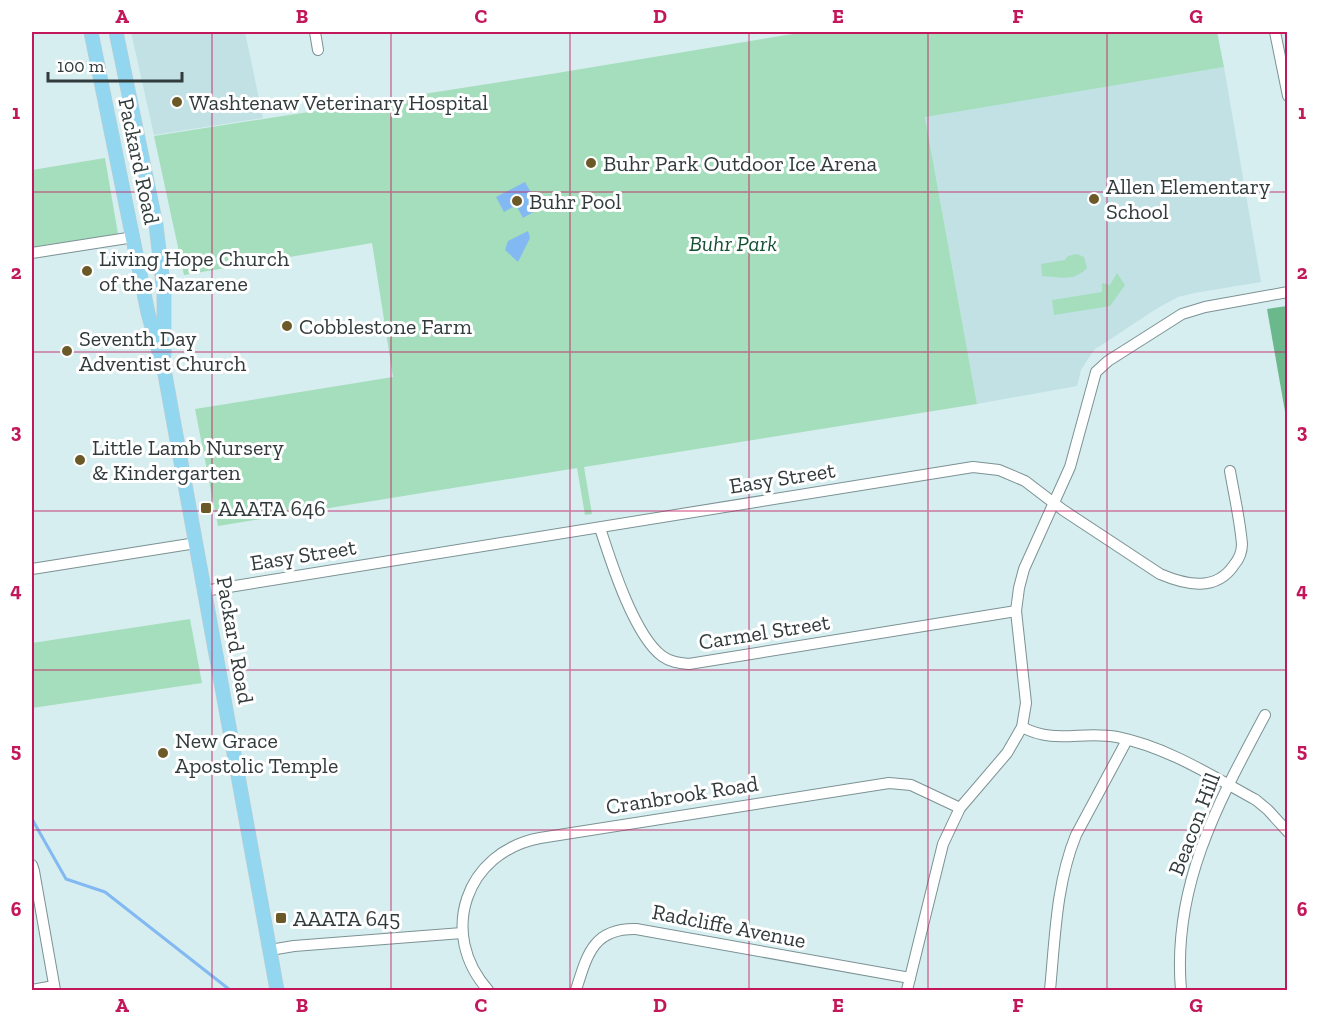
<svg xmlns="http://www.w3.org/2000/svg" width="1319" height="1022" viewBox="0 0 1319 1022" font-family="'Zilla Slab',serif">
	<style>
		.built { fill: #c1e1e4 }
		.green { fill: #a5debc }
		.forest { fill: #6cb88d }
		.water { fill: #83b9f2 }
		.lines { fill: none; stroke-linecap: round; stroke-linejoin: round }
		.stream { stroke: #83b9f2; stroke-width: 3 }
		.minor-casing { stroke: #7c9294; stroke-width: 12 }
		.major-casing { stroke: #cacccc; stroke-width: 15 }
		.minor { stroke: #fff; stroke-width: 10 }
		.major { stroke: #92d6f0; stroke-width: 14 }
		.grid { fill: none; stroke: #c2185b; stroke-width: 1.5; stroke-opacity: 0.55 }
		.poi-dot { fill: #6c5928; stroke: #fff; stroke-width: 2 }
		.labels { text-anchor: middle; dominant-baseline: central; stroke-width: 6; stroke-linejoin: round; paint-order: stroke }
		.poi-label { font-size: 22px; fill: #323b3c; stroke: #fff; text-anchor: start }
		.street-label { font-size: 22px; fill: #323b3c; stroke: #fff }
		.park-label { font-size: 22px; font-style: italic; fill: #155033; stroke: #fff }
		.neatline { fill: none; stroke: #c2185b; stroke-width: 2 }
		.grid-label { font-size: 20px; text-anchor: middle; font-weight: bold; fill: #c2185b }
	</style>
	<rect width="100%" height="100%" fill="#d6eef0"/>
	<!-- built -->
	<g class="built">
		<path d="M131 32H245L263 118 154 135Z"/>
		<path d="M1224 67 1261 282 1194 293 1178 297 1156 309 1094 350 1081 370 1077 386 977 404 925 116Z"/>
	</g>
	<!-- green -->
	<g class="green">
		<path d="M805 32H1217L1224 67 925 117 977 404 584 467 592 514 585 515 577 468 218 526 195 409 393 377 372 243 184 275 154 136 551 74Z"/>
		<path d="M105 158 118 234 32 247V170Z"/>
		<path d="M1077 254 1084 257 1087 268C1073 282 1061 277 1042 276L1041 264 1065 260 1068 256Z"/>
		<path d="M1117 273 1125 285 1110 306 1054 315 1052 300 1102 292V283L1110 285Z"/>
		<path d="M190 619 202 683 32 708V643Z"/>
	</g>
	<!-- forest -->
	<path class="forest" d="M1287 306H1288L1287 423 1267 309Z"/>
	<!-- water -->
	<g class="water">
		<path d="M525 182 540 208 523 218 516 205 504 212 496 197Z"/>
		<path d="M528 231 530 238 518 262 505 250 508 241Z"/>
	</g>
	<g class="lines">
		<!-- stream -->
		<path class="stream" d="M32 819 66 879 105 892 230 990"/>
		<!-- minor casing -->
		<g class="minor-casing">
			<g id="minor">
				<path d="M315 32 318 50"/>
				<path d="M1275 32 1288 96"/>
				<path d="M32 253 134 237"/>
				<path d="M600 528C611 562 634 635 662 656 670 662 679 663 689 664L1016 611"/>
				<path d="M32 569 196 543"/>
				<path d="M204 591 973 467 999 470 1025 481 1063 510 1160 574C1186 585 1216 592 1234 565 1239 559 1242 552 1242 544 1240 520 1234 494 1230 471"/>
				<path d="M1022 727C1056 745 1082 730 1117 737 1167 747 1212 776 1256 800L1268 810 1288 832"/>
				<path d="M32 865 34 871 55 990"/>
				<path d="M270 950 294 946 462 933"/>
				<path d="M32 990 54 986"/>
				<path d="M488 990C438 934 465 852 540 838L889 783 911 785 960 808"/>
				<path d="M576 990C587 955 593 928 636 929L910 978"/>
				<path d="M907 990 943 844 960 808 1007 753 1022 727 1026 703 1016 611 1019 588 1024 569 1070 467 1096 372 1108 361 1182 314 1205 307 1288 292"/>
				<path d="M1050 990C1055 939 1056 884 1076 835L1127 740"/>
				<path d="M1181 990C1172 886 1218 803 1265 715"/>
			</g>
		</g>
		<!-- major casing -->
		<g class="major-casing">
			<g id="major">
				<path d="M91 32 148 313 164 369 277 990"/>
				<path d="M116 32 156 225 164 292V355"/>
			</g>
		</g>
		<!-- minor -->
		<use href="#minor" class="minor"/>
		<!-- major -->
		<use href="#major" class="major"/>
	</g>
	<!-- grid -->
	<path class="grid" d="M212 32V990M391 32V990M570 32V990M749 32V990M928 32V990M1107 32V990M32 192H1288M32 352H1288M32 511H1288M32 670H1288M32 830H1288"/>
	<!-- markers -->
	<g class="poi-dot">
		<circle cx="177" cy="102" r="6"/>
		<circle cx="591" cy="163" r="6"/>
		<circle cx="1094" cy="199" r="6"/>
		<circle cx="517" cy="201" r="6"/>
		<circle cx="87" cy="271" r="6"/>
		<circle cx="287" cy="326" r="6"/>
		<circle cx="67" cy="351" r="6"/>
		<circle cx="80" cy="460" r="6"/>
		<rect x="200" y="502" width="12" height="12" rx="3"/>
		<circle cx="163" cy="753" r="6"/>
		<rect x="275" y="912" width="12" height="12" rx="3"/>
	</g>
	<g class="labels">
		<!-- poi labels -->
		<g class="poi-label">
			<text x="189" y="102">Washtenaw Veterinary Hospital</text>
			<text x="603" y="163">Buhr Park Outdoor Ice Arena</text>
			<text x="1106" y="186">Allen Elementary<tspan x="1106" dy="25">School</tspan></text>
			<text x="529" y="201">Buhr Pool</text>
			<text x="99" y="258">Living Hope Church<tspan x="99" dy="25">of the Nazarene</tspan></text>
			<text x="299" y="326">Cobblestone Farm</text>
			<text x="79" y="338">Seventh Day<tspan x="79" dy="25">Adventist Church</tspan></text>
			<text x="92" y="447">Little Lamb Nursery<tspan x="92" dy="25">&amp; Kindergarten</tspan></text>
			<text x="218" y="508">AAATA 646</text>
			<text x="175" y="740">New Grace<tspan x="175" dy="25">Apostolic Temple</tspan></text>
			<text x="293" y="918">AAATA 645</text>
		</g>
		<!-- street labels -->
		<g class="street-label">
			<text transform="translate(139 161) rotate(78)">Packard Road</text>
			<text transform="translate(782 478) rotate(-9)">Easy Street</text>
			<text transform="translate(303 555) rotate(-9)">Easy Street</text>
			<text transform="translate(764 632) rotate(-9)">Carmel Street</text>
			<text transform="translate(235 640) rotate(80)">Packard Road</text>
			<text transform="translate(682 795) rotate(-9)">Cranbrook Road</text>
			<text transform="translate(1194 824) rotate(-69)">Beacon Hill</text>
			<text transform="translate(729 926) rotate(11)">Radcliffe Avenue</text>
		</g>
		<!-- park labels -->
		<g class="park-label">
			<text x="733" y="243">Buhr Park</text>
		</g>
	</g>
	<!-- border -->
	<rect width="1319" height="1022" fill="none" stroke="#ffffff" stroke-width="66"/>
	<!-- scale -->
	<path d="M48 72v9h134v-9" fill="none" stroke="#323b3c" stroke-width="3"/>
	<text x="57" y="72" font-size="18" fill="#323b3c" stroke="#ffffff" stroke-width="4.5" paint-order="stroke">100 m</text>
	<rect x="33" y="33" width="1253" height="956" class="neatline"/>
	<g class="grid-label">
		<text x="122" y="23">A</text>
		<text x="302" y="23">B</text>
		<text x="481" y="23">C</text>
		<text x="660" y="23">D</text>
		<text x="838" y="23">E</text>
		<text x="1018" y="23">F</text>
		<text x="1196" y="23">G</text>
		<text x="16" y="119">1</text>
		<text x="1302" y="119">1</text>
		<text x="16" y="279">2</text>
		<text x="1302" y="279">2</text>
		<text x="16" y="438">3</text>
		<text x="1302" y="438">3</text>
		<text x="16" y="597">4</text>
		<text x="1302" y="597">4</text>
		<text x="16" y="757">5</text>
		<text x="1302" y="757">5</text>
		<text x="16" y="916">6</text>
		<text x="1302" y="916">6</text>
		<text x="122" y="1012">A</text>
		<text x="302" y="1012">B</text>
		<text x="481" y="1012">C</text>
		<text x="660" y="1012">D</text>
		<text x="838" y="1012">E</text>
		<text x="1018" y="1012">F</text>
		<text x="1196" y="1012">G</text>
	</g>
</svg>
